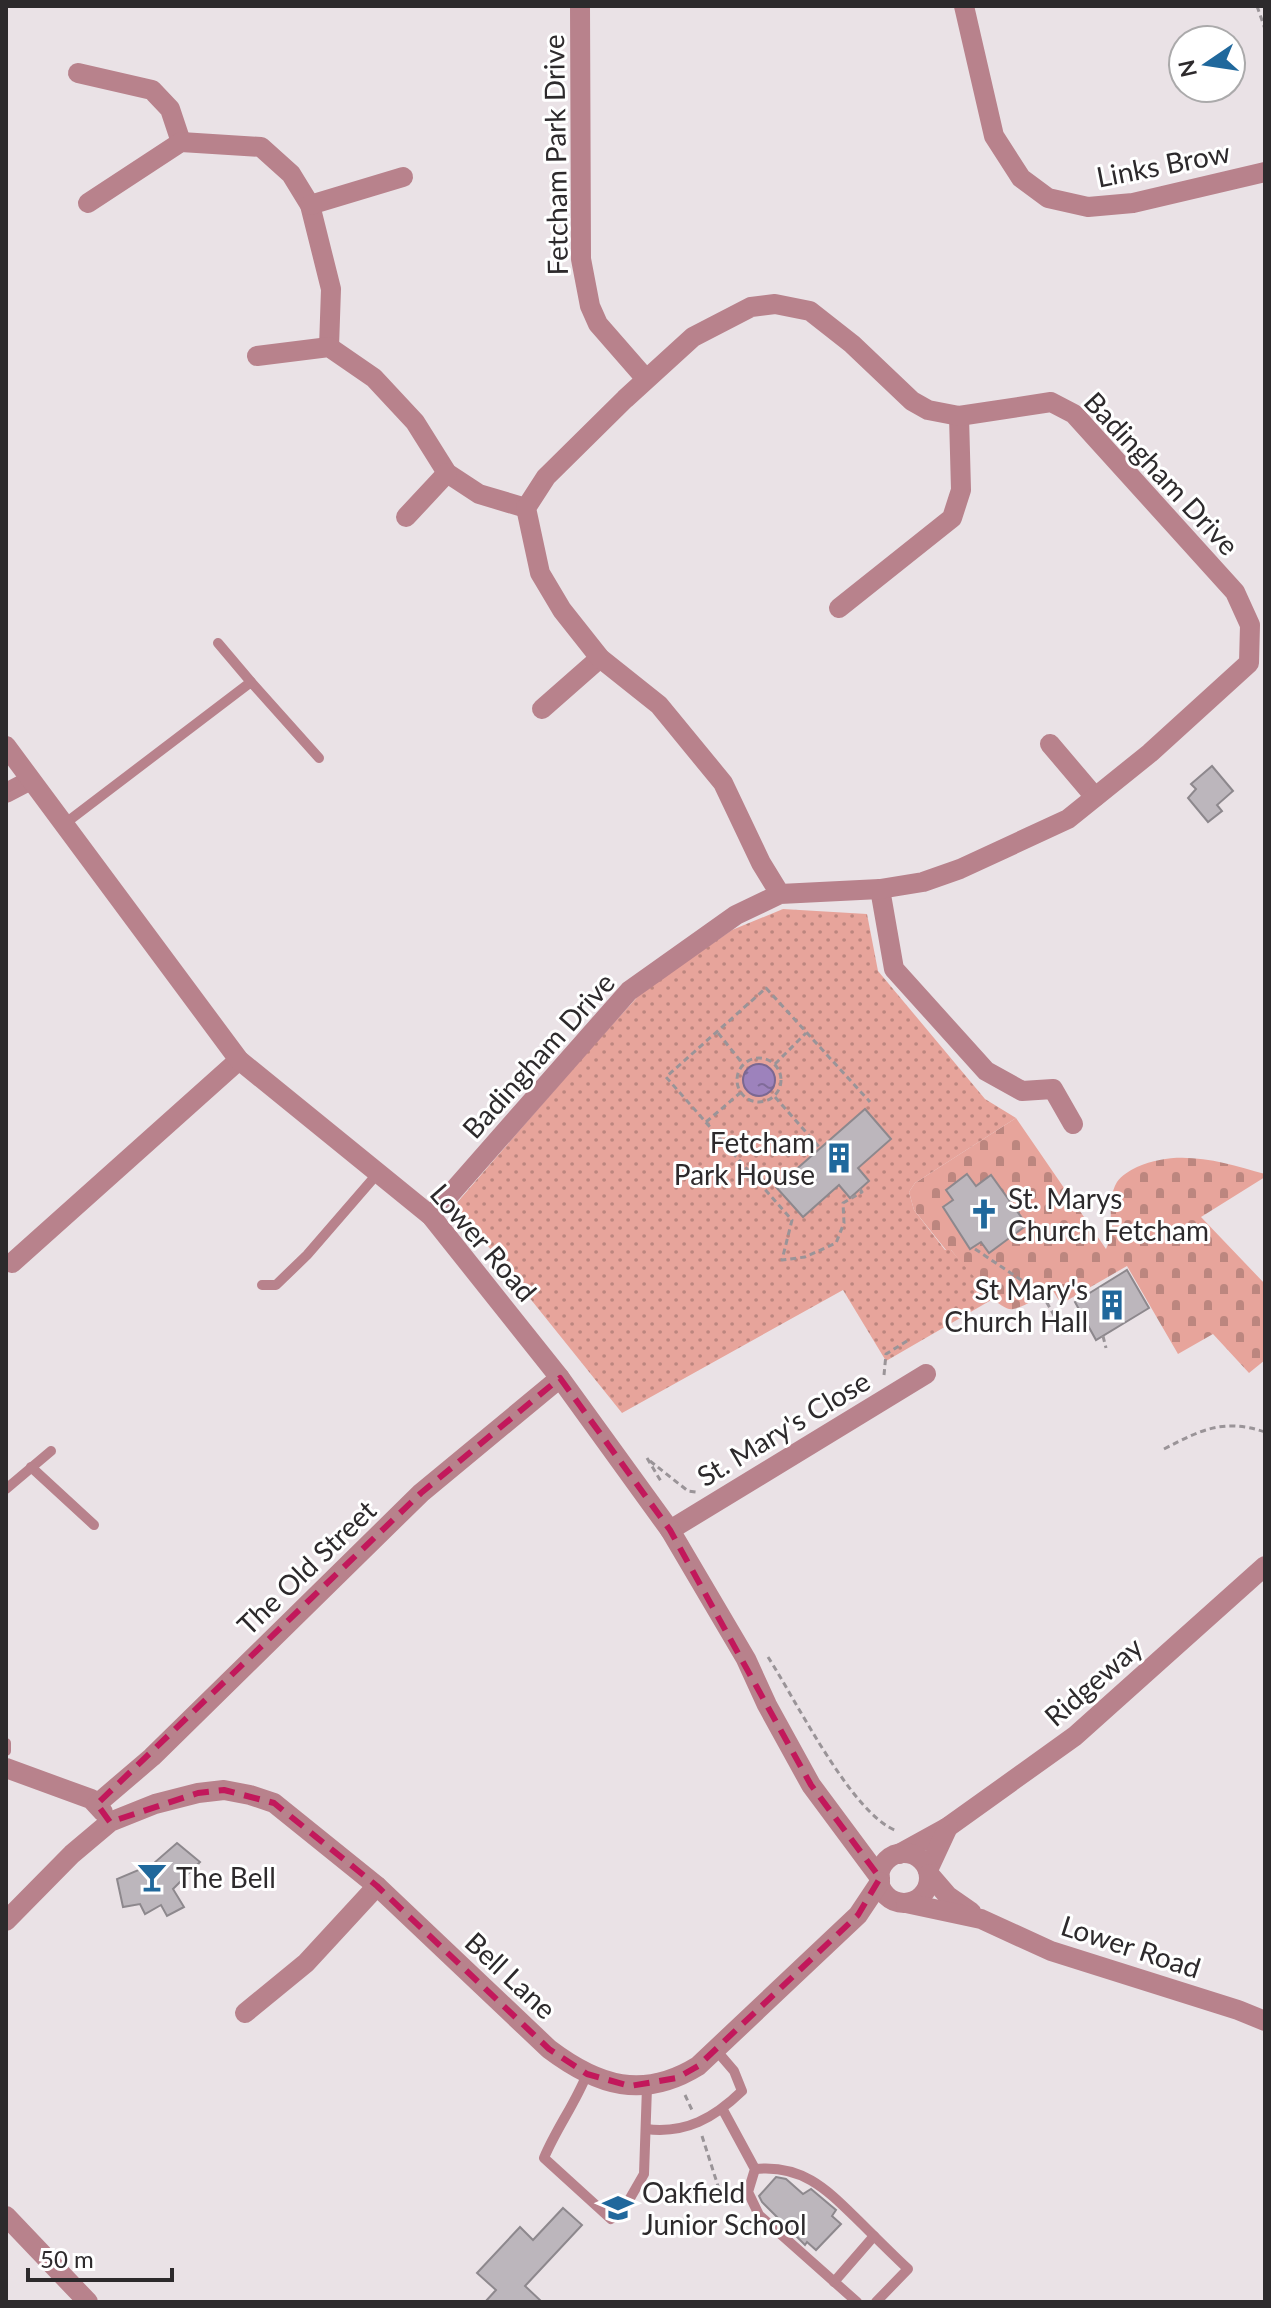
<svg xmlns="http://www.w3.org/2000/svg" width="1271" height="2308" viewBox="0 0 1271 2308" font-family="Lato,sans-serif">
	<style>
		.cemetery { fill: url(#cemetery-stones) }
		.garden { fill: url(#garden-dots) }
		.water { fill: url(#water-ripples); stroke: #7b6891; stroke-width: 2 }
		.building { fill: #bcb6bc; stroke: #8d888d; stroke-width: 2 }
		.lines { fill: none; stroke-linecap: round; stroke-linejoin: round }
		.path { stroke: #9a9498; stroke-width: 3; stroke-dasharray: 6 4; stroke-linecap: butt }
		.service { stroke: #b8828c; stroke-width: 10 }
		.minor { stroke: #b8828c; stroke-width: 20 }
		.tertiary { stroke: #b8828c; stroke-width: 20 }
		.marked { fill: none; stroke: #c2185b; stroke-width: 6; stroke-dasharray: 16 10; stroke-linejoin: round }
		.labels { text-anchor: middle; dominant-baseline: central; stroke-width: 6; stroke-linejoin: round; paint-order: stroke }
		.street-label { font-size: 28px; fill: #2d2a2c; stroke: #fff }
		.poi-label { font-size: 28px; fill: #2d2a2c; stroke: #fff; text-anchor: start }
	</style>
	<defs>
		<pattern id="cemetery-stones" width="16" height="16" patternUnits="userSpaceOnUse" patternTransform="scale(2)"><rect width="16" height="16" fill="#e7a49b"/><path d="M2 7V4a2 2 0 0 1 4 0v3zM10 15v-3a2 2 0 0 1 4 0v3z" fill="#bc867f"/></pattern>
		<pattern id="garden-dots" width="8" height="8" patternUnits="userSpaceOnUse" patternTransform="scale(2)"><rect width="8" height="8" fill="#e7a49b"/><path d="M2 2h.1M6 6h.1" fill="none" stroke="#bc867f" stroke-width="1.8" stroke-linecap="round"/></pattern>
		<pattern id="water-ripples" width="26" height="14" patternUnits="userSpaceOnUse" patternTransform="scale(2)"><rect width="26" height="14" fill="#9d82bc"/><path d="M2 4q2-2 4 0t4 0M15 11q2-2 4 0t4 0" fill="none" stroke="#806b99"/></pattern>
	</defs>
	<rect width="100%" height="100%" fill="#eae2e6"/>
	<!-- cemetery -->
	<path class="cemetery" d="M1016 1118 1106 1249C1116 1228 1105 1202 1117 1182 1122 1175 1129 1171 1137 1167 1179 1148 1223 1162 1265 1174V1177L1201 1217 1265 1284V1360L1249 1373 1213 1334 1178 1354 1127 1266 1061 1304 1052 1289C1040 1295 1026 1307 1013 1309 998 1313 961 1262 951 1250H946L914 1210 909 1192 915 1183Z"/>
	<!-- garden -->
	<path class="garden" d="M783 909 867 914 878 971 985 1099 1016 1118 915 1183 909 1192 914 1210 945 1250H951L993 1299 886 1361 843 1290 622 1413 455 1205 584 1056 641 993 732 930Z"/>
	<!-- water -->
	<circle class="water" cx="759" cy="1080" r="16"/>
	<!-- building -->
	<g class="building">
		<path d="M1212 766 1233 791 1217 805 1222 811 1208 822 1188 798 1196 789 1191 784Z"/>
		<path d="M865 1109 891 1139 858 1168 869 1181 850 1198 839 1185 803 1217 776 1187Z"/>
		<path d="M967 1174 976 1186 991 1175 1027 1225 989 1253 981 1242 970 1249 943 1207 953 1200 946 1190Z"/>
		<path d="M1127 1270 1149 1308 1096 1340 1075 1302Z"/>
		<path d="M177 1843 200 1862 173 1889 184 1907 167 1916 161 1905 145 1914 140 1904 123 1907 117 1879 153 1864Z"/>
		<path d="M776 2177 786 2179 803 2194 811 2189 836 2210 832 2216 841 2224 816 2250 807 2242 805 2245 762 2202 759 2196Z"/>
		<path d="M563 2208 582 2225 525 2286 542 2302H485L496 2290 477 2273 520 2227 533 2240Z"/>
	</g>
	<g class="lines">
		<!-- path -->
		<g class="path">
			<path d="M1257 6 1265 29"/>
			<path d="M718 1033 743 1064"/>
			<circle cx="759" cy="1080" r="22"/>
			<path d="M775 1064 806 1033"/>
			<path d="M775 1097 820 1148"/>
			<path d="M706 1122 740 1093"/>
			<path d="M860 1189 862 1192 843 1203 844 1223 836 1243 805 1257 782 1260 792 1220 666 1077 766 988 870 1102"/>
			<path d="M975 1249 1042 1294 1064 1333"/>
			<path d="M1103 1336 1106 1348"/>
			<path d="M884 1375 886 1354 907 1341"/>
			<path d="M1164 1449C1201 1430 1223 1418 1265 1432"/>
			<path d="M647 1458 662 1483"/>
			<path d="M650 1461 688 1491 696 1492"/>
			<path d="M768 1657C796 1700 852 1815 897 1831"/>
			<path d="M685 2095 692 2110"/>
			<path d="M702 2136 718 2186 735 2202"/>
		</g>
		<!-- service -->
		<g class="service">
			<path d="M218 643 251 682"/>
			<path d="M63 825 251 682 319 758"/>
			<path d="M262 1285H276L307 1255 378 1173"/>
			<path d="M31 1467 94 1525"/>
			<path d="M6 1489 51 1451"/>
			<path d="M6 1743V1751"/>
			<path d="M587 2074C575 2104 556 2129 544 2158L611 2219 625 2207 644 2174 647 2087"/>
			<path d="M723 2110 755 2169 748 2192 759 2215 857 2302"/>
			<path d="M646 2129C686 2134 714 2118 742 2091L734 2071 716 2050"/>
			<path d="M755 2169C805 2164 829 2192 862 2224 877 2239 892 2254 908 2269L876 2302"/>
			<path d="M834 2282 874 2236"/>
		</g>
		<!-- minor -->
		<g class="minor">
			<path d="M580 6 581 259 590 306 598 324 646 379"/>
			<path d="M964 6 994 136 1021 178 1048 198 1088 207 1133 203 1265 172"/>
			<path d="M78 73 152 90 170 109 181 142"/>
			<path d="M88 203 181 142 261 147 291 174 310 205 331 289 329 347"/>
			<path d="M310 205 403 177"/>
			<path d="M257 356 329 347 374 378 415 422 447 473 479 494 526 508"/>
			<path d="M406 517 447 473"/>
			<path d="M839 608 952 518 961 490 959 416"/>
			<path d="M542 709 600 658"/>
			<path d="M1050 744 1095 797"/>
			<path d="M6 793 29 781"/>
			<path d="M880 889 894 969 986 1071 1022 1091 1053 1089 1073 1124"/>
			<path d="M431 1216 629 991 736 915 780 894 880 889 923 882 960 869 1068 819 1150 753 1249 663 1250 625 1235 592 1074 414 1051 402 959 416 928 410 912 401 852 344 810 311 775 304 751 307 693 337 625 399 546 477 526 508 540 573 562 610 600 658 659 705 723 783 761 863 780 894"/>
			<path d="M12 1263 239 1060"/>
			<path d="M670 1530 926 1374"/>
			<path d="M6 1768 91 1799 103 1812"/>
			<path d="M97 1804 152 1757 421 1493 560 1378"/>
			<path d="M899 1854 948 1827 1075 1736 1265 1566"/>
			<path d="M928 1870 948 1827"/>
			<path d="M245 2013 306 1963 377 1886"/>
			<path d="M6 2216 88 2302"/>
		</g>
		<!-- tertiary -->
		<g class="tertiary">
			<path d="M6 746 239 1060 431 1216 560 1378 670 1530 746 1659 767 1705 811 1785 880 1878"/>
			<circle cx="904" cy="1878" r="25"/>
			<path d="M929 1874 948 1896 971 1912"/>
			<path d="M906 1903 981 1919 1051 1951 1238 2010 1265 2021"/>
			<path d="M6 1921 72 1854 110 1822 155 1804 198 1793 224 1790 250 1795 274 1803 377 1886 549 2049C598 2086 643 2100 698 2066L858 1915 880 1882"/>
		</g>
	</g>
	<!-- marked area -->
	<path class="marked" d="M560 1378 670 1530 811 1785 880 1878 858 1915 698 2066 677 2078 630 2086 587 2074 549 2049 377 1886 274 1803 224 1790 198 1793 110 1822 97 1804 421 1493Z"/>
	<!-- icons -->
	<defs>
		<g id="building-bare" transform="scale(2.4)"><path d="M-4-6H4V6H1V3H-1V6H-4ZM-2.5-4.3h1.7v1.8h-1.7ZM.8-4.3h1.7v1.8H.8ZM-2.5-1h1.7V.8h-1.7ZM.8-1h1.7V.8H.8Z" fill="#20689c" stroke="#fff" stroke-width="2.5" paint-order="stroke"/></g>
		<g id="church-bare" transform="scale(2.4)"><path d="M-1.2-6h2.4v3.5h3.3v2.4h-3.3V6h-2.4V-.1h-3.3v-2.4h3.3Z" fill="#20689c" stroke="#fff" stroke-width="2.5" paint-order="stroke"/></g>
		<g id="bar-bare" transform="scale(2.4)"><path d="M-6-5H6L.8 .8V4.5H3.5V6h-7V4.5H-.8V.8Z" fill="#20689c" stroke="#fff" stroke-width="2.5" paint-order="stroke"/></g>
		<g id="school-bare" transform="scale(2.4)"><path d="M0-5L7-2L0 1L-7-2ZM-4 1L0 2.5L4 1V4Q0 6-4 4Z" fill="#20689c" stroke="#fff" stroke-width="2.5" paint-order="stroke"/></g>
	</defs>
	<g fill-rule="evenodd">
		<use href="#building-bare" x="839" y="1158"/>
		<use href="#church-bare" x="984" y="1214"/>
		<use href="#building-bare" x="1112" y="1305"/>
		<use href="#bar-bare" x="152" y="1877"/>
		<use href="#school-bare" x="618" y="2208"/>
	</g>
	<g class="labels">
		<!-- street labels -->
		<g class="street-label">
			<text transform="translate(555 155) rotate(-91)">Fetcham Park Drive</text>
			<text transform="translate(1163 164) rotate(-11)">Links Brow</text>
			<text transform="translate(1162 473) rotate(47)">Badingham Drive</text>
			<text transform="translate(538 1055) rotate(-48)">Badingham Drive</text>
			<text transform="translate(484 1242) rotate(49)">Lower Road</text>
			<text transform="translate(783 1428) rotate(-31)">St. Mary's Close</text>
			<text transform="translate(306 1567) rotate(-44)">The Old Street</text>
			<text transform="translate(1093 1681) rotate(-41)">Ridgeway</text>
			<text transform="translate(1131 1946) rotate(18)">Lower Road</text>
			<text transform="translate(511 1975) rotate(43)">Bell Lane</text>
		</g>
		<!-- poi labels -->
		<g class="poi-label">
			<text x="815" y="1142" text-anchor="end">Fetcham<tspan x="815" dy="32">Park House</tspan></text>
			<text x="1008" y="1198">St. Marys<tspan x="1008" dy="32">Church Fetcham</tspan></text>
			<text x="1088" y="1289" text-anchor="end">St Mary's<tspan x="1088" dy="32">Church Hall</tspan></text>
			<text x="176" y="1877">The Bell</text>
			<text x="642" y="2192">Oakfield<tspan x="642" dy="32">Junior School</tspan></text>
		</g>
	</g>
	<!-- border -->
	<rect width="1271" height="2308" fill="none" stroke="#2d2a2c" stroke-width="16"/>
	<!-- north arrow -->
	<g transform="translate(1207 64) rotate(257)"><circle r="38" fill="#ffffff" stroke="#abaaab" stroke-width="2"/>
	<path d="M0-6L14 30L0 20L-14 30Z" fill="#20689c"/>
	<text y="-12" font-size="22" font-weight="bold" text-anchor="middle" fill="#2d2a2c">N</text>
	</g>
	<!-- scale -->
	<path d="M28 2268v12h144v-12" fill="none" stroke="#2d2a2c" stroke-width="4"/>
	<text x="40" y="2268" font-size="24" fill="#2d2a2c" stroke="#ffffff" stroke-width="6" paint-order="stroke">50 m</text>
</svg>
